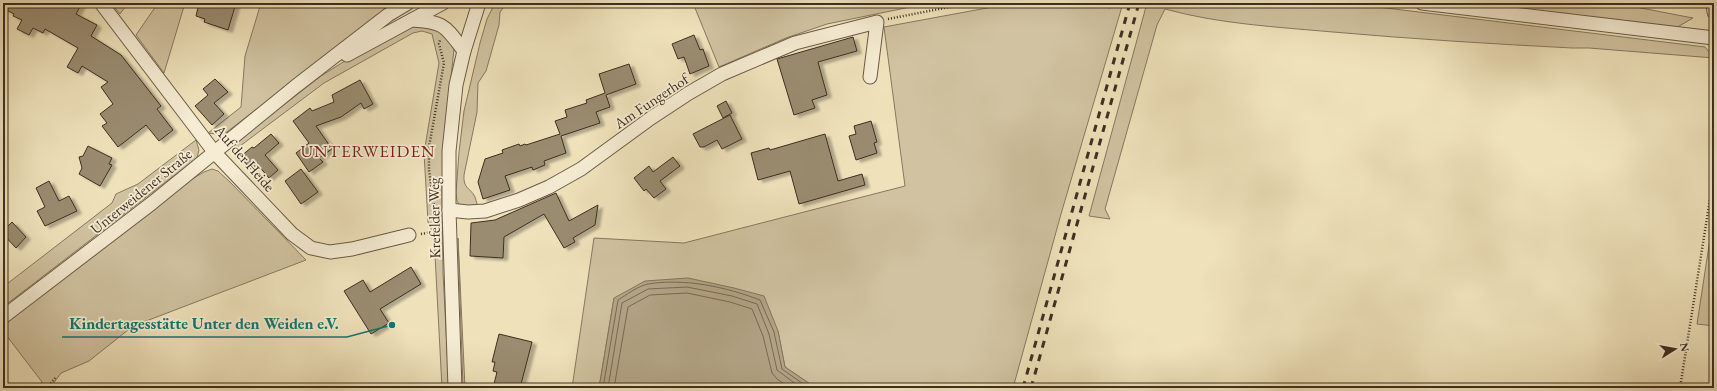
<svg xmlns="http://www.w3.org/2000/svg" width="1717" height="391" viewBox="0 0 1717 391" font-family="'EB Garamond',serif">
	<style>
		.green { fill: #d1c3a1; stroke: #887861 }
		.water { fill: #b3a587; stroke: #84755e }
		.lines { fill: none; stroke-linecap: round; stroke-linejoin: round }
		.shore { stroke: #786a54; stroke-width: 1 }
		.building { fill: #9a8c71; stroke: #3e2e21; filter: url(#shadow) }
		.minor-casing { stroke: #6a5b48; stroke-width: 15 }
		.path { stroke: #3e2e21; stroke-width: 2.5; stroke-dasharray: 1 2; stroke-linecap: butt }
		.minor { stroke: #f5ecd3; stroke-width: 13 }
		.rail { stroke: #3e2e21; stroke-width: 3; stroke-dasharray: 7 7; stroke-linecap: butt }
		.labels { text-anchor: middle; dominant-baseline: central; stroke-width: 3.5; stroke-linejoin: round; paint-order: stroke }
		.street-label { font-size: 15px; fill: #3e2e21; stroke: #f5ecd3 }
		.quarter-label { font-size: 17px; letter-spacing: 1px; fill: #7a1f14; stroke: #f5ecd3 }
		.leader { fill: none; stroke: #0f766e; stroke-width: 1.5 }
		.callout-dot { fill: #0f766e; stroke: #f5ecd3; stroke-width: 1.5 }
		.callout-label { font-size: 16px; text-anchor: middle; font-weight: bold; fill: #0f766e; stroke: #f5ecd3; stroke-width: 3.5; stroke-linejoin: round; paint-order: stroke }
	</style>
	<defs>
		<filter id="shadow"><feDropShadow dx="4.5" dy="2.5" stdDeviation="1" flood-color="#0004"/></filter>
	</defs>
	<rect width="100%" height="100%" fill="#efe2bb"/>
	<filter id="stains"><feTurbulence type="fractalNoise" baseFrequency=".005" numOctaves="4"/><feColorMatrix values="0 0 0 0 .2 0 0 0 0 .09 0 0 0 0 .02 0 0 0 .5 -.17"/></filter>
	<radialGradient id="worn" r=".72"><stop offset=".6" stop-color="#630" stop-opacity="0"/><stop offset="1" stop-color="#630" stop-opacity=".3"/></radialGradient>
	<!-- green -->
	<g class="green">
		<path d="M111 3H128L120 14Z"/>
		<path d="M158 3H185L164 73 136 35Z"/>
		<path d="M261 3H397L329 53 223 135 208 133 241 107 245 56Z"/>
		<path d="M495 3H507L500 12 499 25 486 71 478 83 477 112 464 175C463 189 470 187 475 197 476 200 477 204 478 207H461L457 201 456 193 459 152 464 111 480 43 487 19Z"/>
		<path d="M693 3H930L827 24 786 38 719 67Z"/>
		<path d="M1014 3H1069L1111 8 1113 3H1123L1061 214 1013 388H816L785 367 778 331 614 298 599 388H572L594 238 684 243 905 186 884 27Z"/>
		<path d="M1147 3H1345L1705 47 1714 58 1589 48H1572C1493 44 1413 39 1333 32 1277 27 1219 24 1165 9L1157 25 1105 209 1110 219 1089 216Z"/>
		<path d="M1478 3H1615L1693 18 1674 29Z"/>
		<path d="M413 24 446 31 454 49 444 142 442 188 443 273 449 388H442L434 236 428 222 424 153 439 63 432 34 422 31 413 33 324 83 240 146 236 153V158L232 145 321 76 348 59Z"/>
		<path d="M196 140 199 150 197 158 3 307V287L112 203 116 194 138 184Z"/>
		<path d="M212 169 218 171 230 182 306 260 133 326 89 361 61 373 50 388H34L42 382 3 331V324L192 179 204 172Z"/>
		<path d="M1714 213V326L1697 324Z"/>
		<path d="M458 238 465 388H463Z"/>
	</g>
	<!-- water -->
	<path class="water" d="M688 278 734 288 764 296 778 331 785 367 816 388H599L614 298 645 281Z"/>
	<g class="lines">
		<!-- shore -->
		<g class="shore">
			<path d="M603 388 618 300C626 295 638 286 648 284 685 278 726 287 760 300L774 332 782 369 809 388"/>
			<path d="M608 388 622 303 648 289 687 287 732 296 757 304 769 334 777 370 801 388"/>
			<path d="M614 388 628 307 650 295 687 293 730 302 752 309 763 336 772 373 777 379 790 388"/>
		</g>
	</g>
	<!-- building -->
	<g class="building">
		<path d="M3 3H82L76 14 97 25 91 36 121 55 161 106 157 109 173 130 159 141 146 125 118 147 102 126 107 123 100 114 113 104 101 87 108 82 82 66 78 73 67 67 78 48 45 29 43 33 33 28 29 35 17 29 22 20 13 16 14 14 3 8Z"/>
		<path d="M199 3H236L228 30 204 22 205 19 196 16Z"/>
		<path d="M694 35 700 50 703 49 709 66 690 74 684 57 678 59 672 44Z"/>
		<path d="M853 37 857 51 818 62 827 95 812 100 815 108 794 115 777 59Z"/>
		<path d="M629 64 636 84 606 95 610 107 596 112 600 123 561 136 566 153 544 161 545 165 533 170 532 167 505 176 510 190 483 199 478 182 485 159 503 153 502 150 519 144 520 146 525 144 526 145 560 134 555 121 567 117 565 110 587 103 586 100 605 93 599 74Z"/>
		<path d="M215 79 228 92 214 103 224 114 212 125 195 106 208 95 203 89Z"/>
		<path d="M360 80 373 104 364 109 361 103 341 117 316 126 332 149 319 158 323 162 309 172 296 153 309 143 293 121 310 108 312 111 334 102 332 95Z"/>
		<path d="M726 101 732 113 723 118 717 106Z"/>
		<path d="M730 115 742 139 722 149 717 140 704 147H700L693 134Z"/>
		<path d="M871 121 877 142 874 143 877 153 856 160 849 136 856 134 854 126Z"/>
		<path d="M271 134 279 143 265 155 278 170 269 178 257 164 251 169 240 157 252 147 254 148Z"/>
		<path d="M825 134 838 181 862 174 865 185 799 204 790 171 758 180 751 153 769 148 770 150Z"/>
		<path d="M88 146 112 158 109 164 112 165 100 186 79 174 82 168 79 157 83 156Z"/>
		<path d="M673 157 680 166 660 181 666 189 654 198 646 189 644 191 634 178 649 166 653 172Z"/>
		<path d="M301 169 318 192 301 204 285 181Z"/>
		<path d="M49 181 59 201 69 196 77 211 45 226 37 211 45 207 36 188Z"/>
		<path d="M556 193 569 221 598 205 595 225 573 238 575 242 564 248 544 214 504 237 503 258 470 256 471 223 495 220Z"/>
		<path d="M12 222 26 237 16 248 3 234V231Z"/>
		<path d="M411 267 421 284 380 309 389 323 371 334 344 291 363 280 370 292Z"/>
		<path d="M499 334 532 342 520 388H493L497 372 493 371 495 362H492Z"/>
	</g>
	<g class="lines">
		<!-- minor casing -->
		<g class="minor-casing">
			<g id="minor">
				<path d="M101 3 215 153 292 234 311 248 330 252 352 249 409 235"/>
				<path d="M1422 3 1714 38"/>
				<path d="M1713 3 1714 12"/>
				<path d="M412 20C445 22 445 26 464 51"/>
				<path d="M347 55 443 3"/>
				<path d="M449 210 468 212 485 211 519 200 549 187 581 169 651 118 689 93 722 74 795 43 877 22 870 77"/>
				<path d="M3 317 152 203 296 86 388 15 408 3"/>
				<path d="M455 388 449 210V151L456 85 464 51 479 3"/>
			</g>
		</g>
		<!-- path -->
		<g class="path">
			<path d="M888 19 970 3"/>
			<path d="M435 213 429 170V147L444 63 439 44 440 40"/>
			<path d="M421 234 437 231"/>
			<path d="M47 388 56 377"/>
			<path d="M1680 388 1714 174"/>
		</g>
		<!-- minor -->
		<use href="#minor" class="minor"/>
		<!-- rail -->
		<g class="rail">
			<path d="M1023 388 1130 3"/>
			<path d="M1031 388 1139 3"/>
		</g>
	</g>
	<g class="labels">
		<!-- street labels -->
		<g class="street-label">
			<text transform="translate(651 101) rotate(-34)">Am Fungerhof</text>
			<text transform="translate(245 158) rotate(49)">Auf der Heide</text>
			<text transform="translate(141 191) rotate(-39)">Unterweidener Straße</text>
			<text transform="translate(434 218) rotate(-91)">Krefelder Weg</text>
		</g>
		<!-- quarter labels -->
		<g class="quarter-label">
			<text x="368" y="151">UNTERWEIDEN</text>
		</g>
	</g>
	<!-- callouts -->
	<path class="leader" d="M392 325L347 337H62"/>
	<circle class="callout-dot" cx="392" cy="325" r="4"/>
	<g class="callout-label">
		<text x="204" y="329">Kindertagesstätte Unter den Weiden e.V.</text>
	</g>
	<!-- margin -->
	<rect width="1717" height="391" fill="none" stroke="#efe2bb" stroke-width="16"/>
	<rect x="4" y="4" width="1709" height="383" fill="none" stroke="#3e2e21" stroke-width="2"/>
	<rect x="8" y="8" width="1701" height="375" fill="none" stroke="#3e2e21"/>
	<!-- north arrow -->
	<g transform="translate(1675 349) rotate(79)" stroke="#f5ecd3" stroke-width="3" paint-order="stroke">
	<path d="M0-3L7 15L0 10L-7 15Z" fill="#3e2e21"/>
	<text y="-6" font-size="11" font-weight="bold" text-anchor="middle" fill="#3e2e21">N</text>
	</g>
	<rect width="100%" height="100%" filter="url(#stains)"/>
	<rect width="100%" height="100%" fill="url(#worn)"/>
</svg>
